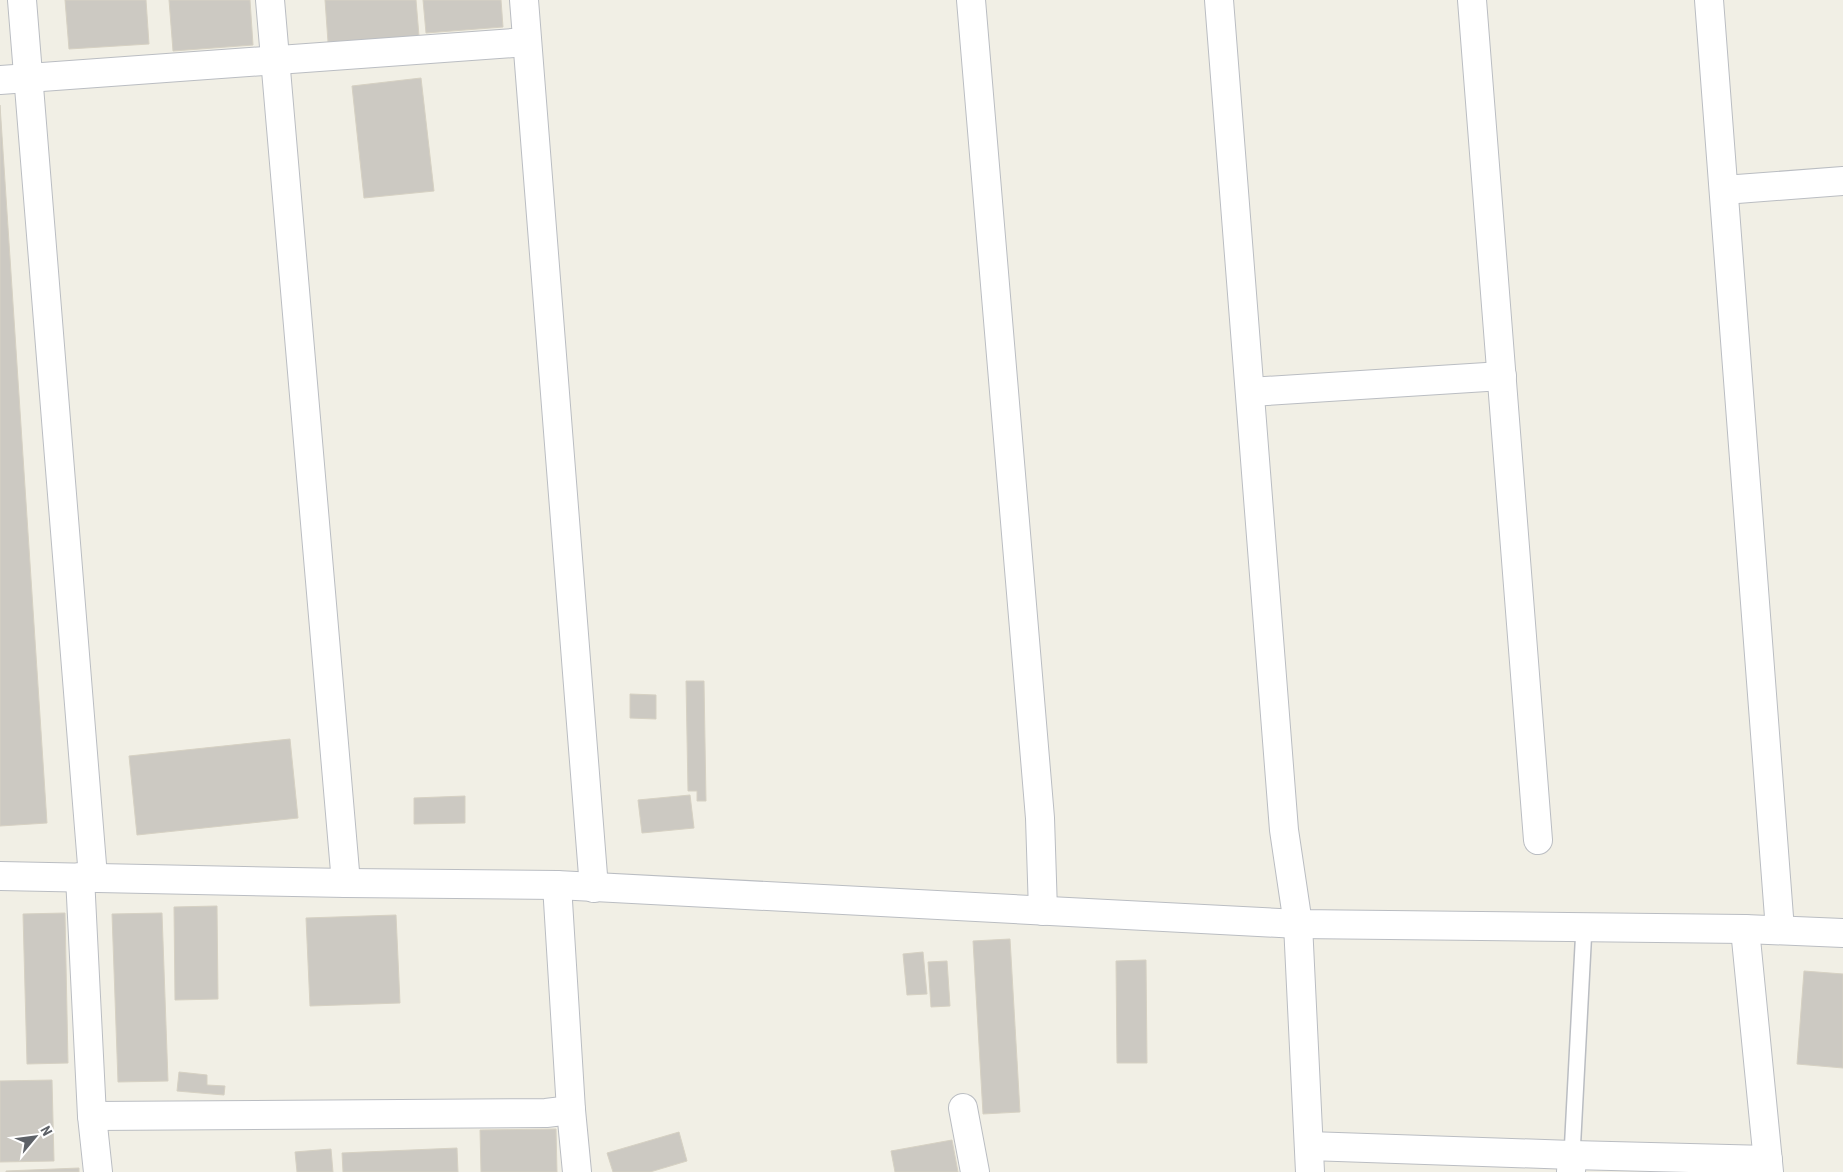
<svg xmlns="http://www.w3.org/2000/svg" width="1843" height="1172" viewBox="0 0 1843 1172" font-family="'Roboto Condensed',sans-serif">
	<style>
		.building { fill: #ccc9c2; stroke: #d6d1c3 }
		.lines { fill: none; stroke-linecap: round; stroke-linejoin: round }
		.service-casing { stroke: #babdc2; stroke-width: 18 }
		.minor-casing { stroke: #babdc2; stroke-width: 30 }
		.tertiary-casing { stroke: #babdc2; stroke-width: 30 }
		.service { stroke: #fff; stroke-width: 15 }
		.minor { stroke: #fff; stroke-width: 28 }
		.tertiary { stroke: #fff; stroke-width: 28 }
	</style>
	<rect width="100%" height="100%" fill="#f1efe5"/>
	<!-- building -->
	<g class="building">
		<path d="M65 0H146L149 44 69 49Z"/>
		<path d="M169 0H250L253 45 173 51Z"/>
		<path d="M325 0H416L419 36 328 42Z"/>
		<path d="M423 0H501L503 27 426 33Z"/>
		<path d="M421 78 434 191 364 198 352 86Z"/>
		<path d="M0 105 47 823 0 826Z"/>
		<path d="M686 681H704L706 801H697V791H688Z"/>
		<path d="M630 694 656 695V719L630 718Z"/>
		<path d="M290 739 298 818 137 835 129 756Z"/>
		<path d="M690 795 694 828 642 833 638 800Z"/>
		<path d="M465 796V823L414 824V798Z"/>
		<path d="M217 906 218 999 175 1000 174 907Z"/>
		<path d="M65 913 68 1063 27 1064 23 914Z"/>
		<path d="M162 913 168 1081 118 1082 112 914Z"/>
		<path d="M396 915 400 1003 310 1006 306 918Z"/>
		<path d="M1010 939 1020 1112 983 1114 973 941Z"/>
		<path d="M923 952 927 994 907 995 903 954Z"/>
		<path d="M1146 960 1147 1063H1117L1116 961Z"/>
		<path d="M947 961 950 1006 931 1007 928 962Z"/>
		<path d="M1804 971 1843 974V1068L1797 1064Z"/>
		<path d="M179 1072 207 1075V1085L225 1086 224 1095 177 1091Z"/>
		<path d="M52 1080 54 1161 0 1162V1081Z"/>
		<path d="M556 1129 557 1172H481L480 1130Z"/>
		<path d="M679 1132 687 1161 650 1172H613L607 1153Z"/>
		<path d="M952 1140 958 1172H895L891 1151Z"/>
		<path d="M457 1148 458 1172H343L342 1153Z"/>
		<path d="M331 1149 333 1172H297L295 1152Z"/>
		<path d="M79 1168V1172H6V1171Z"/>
	</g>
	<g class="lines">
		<!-- service casing -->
		<g class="service-casing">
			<path id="service" d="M1572 1155 1584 927"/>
		</g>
		<!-- minor casing -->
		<g class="minor-casing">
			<g id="minor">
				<path d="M22 0 93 877"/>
				<path d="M270 0 346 883"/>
				<path d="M524 0 594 888"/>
				<path d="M971 0 1040 818 1043 911"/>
				<path d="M1219 0 1284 830 1298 924 1310 1172"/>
				<path d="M1472 0 1538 840"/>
				<path d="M1709 0 1780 930"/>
				<path d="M0 80 527 42"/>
				<path d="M1724 190 1843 181"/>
				<path d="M1250 392 1502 376"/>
				<path d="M80 877 92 1116 98 1172"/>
				<path d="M557 885 571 1110 577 1172"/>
				<path d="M1745 929 1769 1172"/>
				<path d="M963 1108 975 1172"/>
				<path d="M92 1116 546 1113 571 1110"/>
				<path d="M1309 1146 1572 1155 1571 1172"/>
				<path d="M1572 1155 1768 1160"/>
			</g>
		</g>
		<!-- tertiary casing -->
		<g class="tertiary-casing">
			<path id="tertiary" d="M0 876 346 883 557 885 1298 924 1745 929 1843 933"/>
		</g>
		<!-- service -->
		<use href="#service" class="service"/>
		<!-- minor -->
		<use href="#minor" class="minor"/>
		<!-- tertiary -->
		<use href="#tertiary" class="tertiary"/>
	</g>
	<!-- north arrow -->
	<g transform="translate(35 1137) rotate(61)" stroke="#ffffff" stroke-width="4" paint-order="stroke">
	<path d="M0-4L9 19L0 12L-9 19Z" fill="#5d6167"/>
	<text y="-8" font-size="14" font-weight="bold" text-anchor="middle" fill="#5d6167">N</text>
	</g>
</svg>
